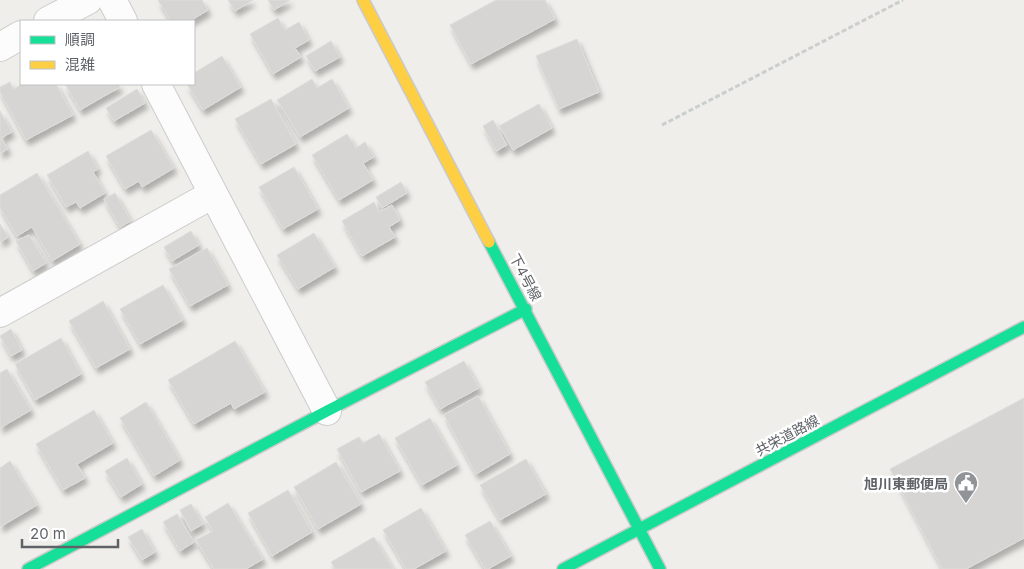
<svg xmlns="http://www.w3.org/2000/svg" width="1024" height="569" viewBox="0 0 1024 569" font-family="Inter,'Noto Sans JP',sans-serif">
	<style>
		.building { fill: #d6d5d3; stroke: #deddd9; filter: url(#shadow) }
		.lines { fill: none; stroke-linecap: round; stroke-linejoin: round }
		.street-casing { stroke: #cbcccc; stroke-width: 30 }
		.fast-casing { stroke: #cacacb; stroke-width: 14 }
		.slow-casing { stroke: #cacacb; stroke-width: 14 }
		.path { stroke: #cacfcc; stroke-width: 3; stroke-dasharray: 5 2.5; stroke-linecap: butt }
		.street { stroke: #fdfcfc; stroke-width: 28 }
		.fast { stroke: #16e098; stroke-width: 11 }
		.slow { stroke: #ffcf43; stroke-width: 11 }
		.labels { text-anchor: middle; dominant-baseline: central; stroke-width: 5; stroke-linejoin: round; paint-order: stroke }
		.street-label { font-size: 14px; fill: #5f6368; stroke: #fff }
		.poi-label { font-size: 14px; font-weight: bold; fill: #5f6368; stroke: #fff; text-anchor: end }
	</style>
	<defs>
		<filter id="shadow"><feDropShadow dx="3" dy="5.5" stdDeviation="2.5" flood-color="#0004"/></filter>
	</defs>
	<rect width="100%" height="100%" fill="#efeeea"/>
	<!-- building -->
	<g class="building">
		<path d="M158 0H202L208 10 190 21H171Z"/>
		<path d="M228 0H253L235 11Z"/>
		<path d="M268 0H290L274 10Z"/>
		<path d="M496 0H545L555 19 471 64 450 25Z"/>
		<path d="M278 18 285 30 299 22 309 40 295 48 301 57 273 74 250 34Z"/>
		<path d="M577 39 599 92 559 109 536 56Z"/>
		<path d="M331 41 340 57 315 71 306 56Z"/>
		<path d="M222 56 241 87 203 110 187 84H194V73Z"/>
		<path d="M312 79 317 88 332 79 349 108 300 137 277 100Z"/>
		<path d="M10 82 13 89 23 84H56L73 115 26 140 0 92V87Z"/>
		<path d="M65 84H118L120 87 80 110Z"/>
		<path d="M137 89 145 103 114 121 106 108Z"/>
		<path d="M271 99 296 144 261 164 235 119Z"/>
		<path d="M539 104 552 128 513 150 499 126Z"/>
		<path d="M0 111 12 132 1 138 8 149 0 153Z"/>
		<path d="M493 120 507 145 496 151 483 126Z"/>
		<path d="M151 130 174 168 142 187 139 181 125 189 106 156Z"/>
		<path d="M347 134 356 148 365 142 374 157 363 163 373 180 339 200 312 155Z"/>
		<path d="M88 151 98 169 93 172 105 193 80 208 76 202 66 207 47 175Z"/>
		<path d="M294 167 318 209 283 229 259 187Z"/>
		<path d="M37 173 80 244 52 261 32 227 17 236 0 208V195Z"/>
		<path d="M401 182 407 193 382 208 376 197Z"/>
		<path d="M115 193 131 221 120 227 104 199Z"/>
		<path d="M374 202 379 212 392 205 400 220 389 227 395 237 362 256 342 221Z"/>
		<path d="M0 224 8 237 0 242Z"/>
		<path d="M191 231 199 245 172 261 164 247Z"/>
		<path d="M314 233 335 267 298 289 277 255Z"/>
		<path d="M29 235 46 263 33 271 16 241Z"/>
		<path d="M207 248 228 285 190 306 169 269Z"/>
		<path d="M163 285 183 320 140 344 120 309Z"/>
		<path d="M103 301 130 349 96 368 69 321Z"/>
		<path d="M11 329 22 350 11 356 0 336Z"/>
		<path d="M61 338 81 374 35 400 15 364Z"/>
		<path d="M235 341 265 392 234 409 231 403 194 424 168 380Z"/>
		<path d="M464 361 479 388 440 409 425 382Z"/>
		<path d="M7 369 31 410 0 428V373Z"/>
		<path d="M478 396 510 454 476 474 444 415Z"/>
		<path d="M1024 398V538L966 569H942L890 469Z"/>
		<path d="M146 402 180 460 154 476 120 418Z"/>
		<path d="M94 410 113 443 77 464 85 478 63 490 36 444Z"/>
		<path d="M430 418 457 465 422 485 395 438Z"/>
		<path d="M379 434 400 471 361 492 337 449 359 437 363 443Z"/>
		<path d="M127 458 142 484 121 497 105 471Z"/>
		<path d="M526 459 546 494 500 520 480 485Z"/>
		<path d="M10 461 37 505 0 527V468Z"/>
		<path d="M336 462 361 504 318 529 294 487Z"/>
		<path d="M288 490 312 532 272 556 248 513Z"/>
		<path d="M228 503 263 559 246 569H214L196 540 213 531 205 517Z"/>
		<path d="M191 504 203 524 191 531 180 510Z"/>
		<path d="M421 508 446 551 414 569H406L383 530Z"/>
		<path d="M177 514 194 542 180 551 163 522Z"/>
		<path d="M490 521 511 556 488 569H485L465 535Z"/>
		<path d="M142 529 155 552 142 560 128 537Z"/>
		<path d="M374 537 393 569H335L331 562Z"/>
	</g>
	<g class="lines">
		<!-- street casing -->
		<g class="street-casing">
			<g id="street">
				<path d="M112 0 123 21"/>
				<path d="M48 21 88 0"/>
				<path d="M0 47 21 35"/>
				<path d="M156 84 327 411"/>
				<path d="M0 313 213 194"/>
			</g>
		</g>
		<!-- fast casing -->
		<g class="fast-casing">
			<g id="fast">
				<path d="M489 242 660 569"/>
				<path d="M28 569 327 411 526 309"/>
				<path d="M563 569 1024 327"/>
			</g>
		</g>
		<!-- slow casing -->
		<g class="slow-casing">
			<path id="slow" d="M363 0 489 242"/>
		</g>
		<!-- path -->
		<path class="path" d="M662 125 903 0"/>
		<!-- street -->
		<use href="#street" class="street"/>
		<!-- fast -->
		<use href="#fast" class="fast"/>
		<!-- slow -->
		<use href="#slow" class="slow"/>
	</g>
	<!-- icons -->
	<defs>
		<g id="civic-pin" transform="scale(1.25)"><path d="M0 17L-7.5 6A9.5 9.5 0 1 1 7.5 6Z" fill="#919496" stroke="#fff"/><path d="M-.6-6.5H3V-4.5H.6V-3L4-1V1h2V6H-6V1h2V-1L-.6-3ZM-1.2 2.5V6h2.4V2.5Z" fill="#fff"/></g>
	</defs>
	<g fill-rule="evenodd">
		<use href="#civic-pin" x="966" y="483"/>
	</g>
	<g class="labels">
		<!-- street labels -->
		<g class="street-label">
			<text transform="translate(526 277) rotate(62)">下4号線</text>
			<text transform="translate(787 435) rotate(-28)">共栄道路線</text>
		</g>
		<!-- poi labels -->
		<g class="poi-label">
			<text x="948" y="483">旭川東郵便局</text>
		</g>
	</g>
	<!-- legend -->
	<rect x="20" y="20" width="175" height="65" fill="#ffffff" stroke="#bfc1c3"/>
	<rect x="30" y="36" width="25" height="8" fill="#16e098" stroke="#bfc1c3"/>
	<text x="65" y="45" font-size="15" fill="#5f6368">順調</text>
	<rect x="30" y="61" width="25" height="8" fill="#ffcf43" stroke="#bfc1c3"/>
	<text x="65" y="70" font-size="15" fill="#5f6368">混雑</text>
	<!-- scale -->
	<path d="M22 539v8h96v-8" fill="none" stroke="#5f6368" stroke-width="2.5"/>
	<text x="30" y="539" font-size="15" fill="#5f6368" stroke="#ffffff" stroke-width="4" paint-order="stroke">20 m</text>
</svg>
